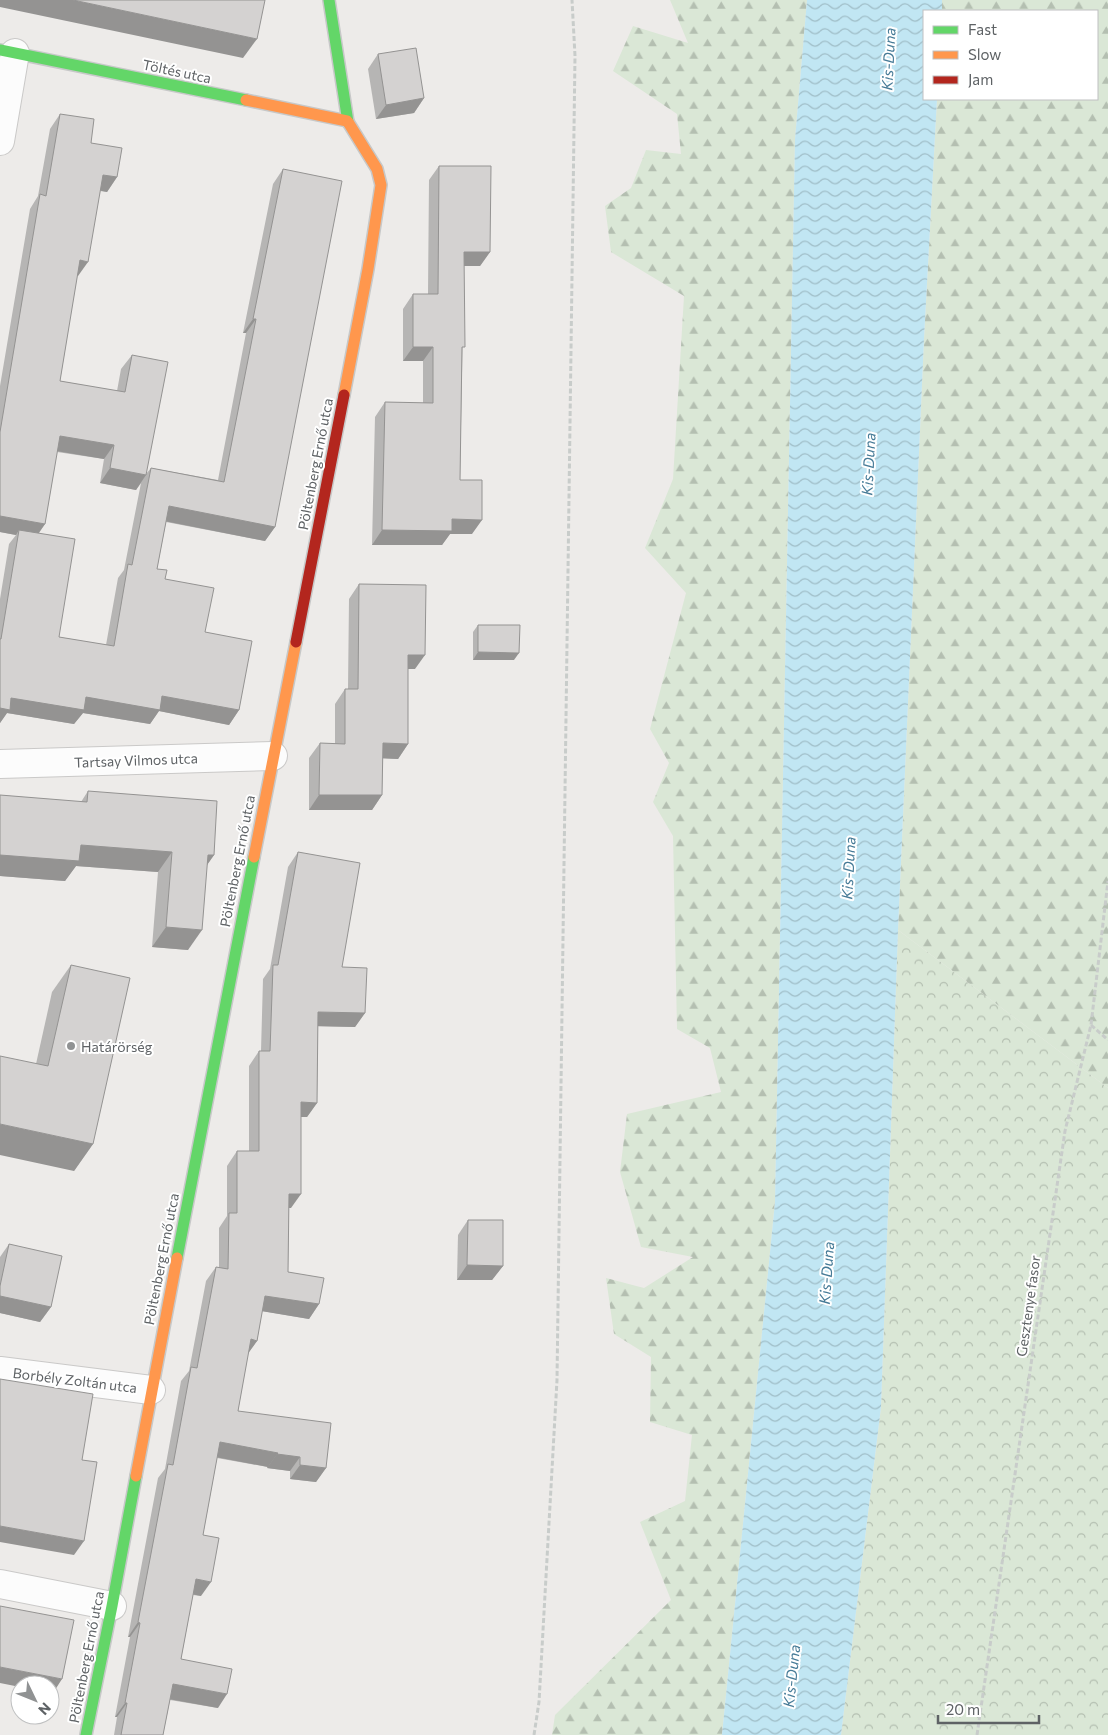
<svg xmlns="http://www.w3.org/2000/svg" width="1108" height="1735" viewBox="0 0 1108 1735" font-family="Commissioner,sans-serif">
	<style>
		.forest { fill: url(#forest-firs) }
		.park { fill: url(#park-crowns) }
		.water { fill: url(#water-waves) }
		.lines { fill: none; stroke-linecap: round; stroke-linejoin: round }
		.street-casing { stroke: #cac9c8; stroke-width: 30 }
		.fast-casing { stroke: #c7c8c8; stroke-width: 14 }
		.slow-casing { stroke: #c7c8c8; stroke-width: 14 }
		.jam-casing { stroke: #c7c8c8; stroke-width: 14 }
		.path { stroke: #c8ccca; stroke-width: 3; stroke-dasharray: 5 2.5; stroke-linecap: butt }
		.street { stroke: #fcfcfc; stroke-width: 28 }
		.fast { stroke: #63d668; stroke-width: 11 }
		.slow { stroke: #ff974d; stroke-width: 11 }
		.jam { stroke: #b3261e; stroke-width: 11 }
		.wall { fill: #b6b5b4; fill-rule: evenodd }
		.shaded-wall { fill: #949392 }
		.building { fill: #d4d2d1; stroke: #949392 }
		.poi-dot { fill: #909293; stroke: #fff; stroke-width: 2 }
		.labels { text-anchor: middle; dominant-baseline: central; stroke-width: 4; stroke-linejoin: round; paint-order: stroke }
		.street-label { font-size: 14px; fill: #5e6265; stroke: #fff }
		.poi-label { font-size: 14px; fill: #5e6265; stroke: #fff; text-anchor: start }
		.water-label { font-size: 15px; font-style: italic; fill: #467b97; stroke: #fff }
	</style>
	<defs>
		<pattern id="forest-firs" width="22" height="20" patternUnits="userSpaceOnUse" patternTransform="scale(1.25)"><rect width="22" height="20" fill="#dae7d6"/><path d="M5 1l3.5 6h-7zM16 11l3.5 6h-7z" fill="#b4bfb1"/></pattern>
		<pattern id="park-crowns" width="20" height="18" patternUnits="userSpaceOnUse" patternTransform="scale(1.25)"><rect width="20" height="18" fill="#dae7d6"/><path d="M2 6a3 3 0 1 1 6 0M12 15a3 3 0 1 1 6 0" fill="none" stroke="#b4bfb1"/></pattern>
		<pattern id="water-waves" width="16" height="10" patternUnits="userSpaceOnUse" patternTransform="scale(1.25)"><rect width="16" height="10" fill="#c1e6f3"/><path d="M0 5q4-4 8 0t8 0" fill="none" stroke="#a0bec8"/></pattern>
	</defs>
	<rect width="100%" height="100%" fill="#edebe9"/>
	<!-- forest -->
	<g class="forest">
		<path d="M670 0H807L795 139 775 1202 722 1735H552L555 1715 671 1600 640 1522 685 1501 692 1435 650 1422 651 1357 614 1334 606 1278 644 1288 693 1257 641 1247 620 1172 627 1114 721 1092 710 1048 677 1029 673 836 653 802 669 763 650 729 686 593 645 548 673 479 684 296 611 252 605 206 631 188 646 150 681 154 677 114 613 71 633 26 688 43Z"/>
		<path d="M942 0H1108V1088L898 930 924 339 937 99H1097V11H942Z"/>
	</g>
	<!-- park -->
	<path class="park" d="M898 930 1108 1088V1735H841L881 1407Z"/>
	<!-- water -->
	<path class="water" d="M807 0H942V11H924V99H937L924 339 898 930 881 1407 841 1735H722L775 1202 795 139Z"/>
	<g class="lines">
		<!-- street casing -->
		<g class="street-casing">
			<g id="street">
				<path d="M0 141 15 53"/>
				<path d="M0 764 273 756"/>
				<path d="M0 1371 151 1390"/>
				<path d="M0 1584 112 1606"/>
			</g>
		</g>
		<!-- fast casing -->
		<g class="fast-casing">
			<g id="fast">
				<path d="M329 0 348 122"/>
				<path d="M0 50 246 100"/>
				<path d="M177 1258 254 857"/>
				<path d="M86 1735 112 1606 136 1476"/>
			</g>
		</g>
		<!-- slow casing -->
		<g class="slow-casing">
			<g id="slow">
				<path d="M246 100 347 121"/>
				<path d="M344 395 368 269 381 185 377 169 348 122"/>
				<path d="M254 857 296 642"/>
				<path d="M136 1476 177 1258"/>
			</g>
		</g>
		<!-- jam casing -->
		<g class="jam-casing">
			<path id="jam" d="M296 642 344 395"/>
		</g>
		<!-- path -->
		<g class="path">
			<path d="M1091 1025 1108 1040"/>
			<path d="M534 1735 539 1702 557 1380 575 56 572 0"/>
			<path d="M977 1735 1065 1131 1091 1025 1108 881"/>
		</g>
		<!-- street -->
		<use href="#street" class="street"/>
		<!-- fast -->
		<use href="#fast" class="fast"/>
		<!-- slow -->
		<use href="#slow" class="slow"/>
		<!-- jam -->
		<use href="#jam" class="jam"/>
	</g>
	<!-- wall -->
	<g class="wall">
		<path d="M378 54 424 98 414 113 376 119 368 69Z"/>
		<path d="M60 114 91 143 117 177 107 192 100 191 78 276H77L60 381 117 391 121 369 132 355 146 474 151 468 218 480 246 333H243L273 184 283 169 275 527 265 541 166 522 157 569 165 579 205 632 239 710 229 725 159 711 150 724 83 713 74 724 7 713 0 723V599L9 544 16 535 0 532V386L30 209 38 196 50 129ZM57 452 104 459 100 483 136 490 141 483 124 570 118 578 106 645 59 637 39 533 45 524Z"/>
		<path d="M439 166 490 252 480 266H464L460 480 472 534H450L442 545H372L375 417 385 402 423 403V361H403V309L413 294H428L429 180Z"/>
		<path d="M359 584 415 669H408V744L398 759 383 758 382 795 372 810H309V758L320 743 335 744V704L345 689H348L349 599Z"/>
		<path d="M478 625 514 660H473V632Z"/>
		<path d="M88 791 214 855 207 865 188 950 152 947 158 872 76 866 65 881 0 876V795L81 802Z"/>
		<path d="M298 852 342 967 365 1013 355 1027 318 1026 317 1103 307 1117H301L291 1208H289L288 1272 319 1304 309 1319 262 1311 257 1341 248 1353 238 1411 326 1468 316 1482 290 1479V1471L267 1468 268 1467 217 1458 203 1535 201 1596 193 1595 181 1659 218 1708 170 1700 163 1735H114L117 1717H115L130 1637H128L158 1478 165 1469 181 1381 189 1371 206 1281 216 1267H219V1228L227 1216V1166L237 1151H249V1066L259 1051H261L263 979 270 969 288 867Z"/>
		<path d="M71 965 93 1144 74 1171 36 1064 52 992Z"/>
		<path d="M468 1220 503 1266 492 1280H457L458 1235Z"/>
		<path d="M9 1244 51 1307 40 1322 0 1313V1257Z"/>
	</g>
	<!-- shaded-wall -->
	<g class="shaded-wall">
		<path d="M0 0H73L257 39 243 58 0 7Z"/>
		<path d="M424 98 414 113 376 119 386 105Z"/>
		<path d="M103 175 117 177 107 192 93 189Z"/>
		<path d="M464 252H490L480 266H454Z"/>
		<path d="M80 260 88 262 78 276 69 275Z"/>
		<path d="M253 319H256L246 333H243Z"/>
		<path d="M413 347H433L423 361H403Z"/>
		<path d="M60 436 114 445 104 459 50 450Z"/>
		<path d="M110 468 146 475 136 490 100 483Z"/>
		<path d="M169 506 275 527 265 541 159 520Z"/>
		<path d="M0 516 45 524 35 538 19 530 16 535 0 532Z"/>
		<path d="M452 519 482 520 472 534H450L442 545H372L382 530Z"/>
		<path d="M478 652 519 653 514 660H473Z"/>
		<path d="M408 655H425L415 669H398Z"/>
		<path d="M162 696 239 710 229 725 159 711 150 724 83 713 74 724 7 713 0 723V708L11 698Z"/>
		<path d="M383 743 408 744 398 759 373 758Z"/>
		<path d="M319 795H382L372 810H309Z"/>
		<path d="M81 845 172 852 158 872 76 866 65 881 0 876V855Z"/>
		<path d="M208 855H214L200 875Z"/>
		<path d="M166 927 202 930 188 950 152 947Z"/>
		<path d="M318 1012 365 1013 355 1027 308 1026Z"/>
		<path d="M301 1102 317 1103 307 1117H291Z"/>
		<path d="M0 1124 93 1144 74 1171 0 1155Z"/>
		<path d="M289 1194H301L291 1208H279Z"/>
		<path d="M467 1265 503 1266 492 1280H457Z"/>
		<path d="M0 1296 51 1307 40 1322 0 1313Z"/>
		<path d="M265 1296 319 1304 309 1319 255 1310Z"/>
		<path d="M251 1339 257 1341 247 1355Z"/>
		<path d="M220 1442 278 1453 268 1467 210 1456Z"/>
		<path d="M277 1454 300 1457 290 1471 267 1468Z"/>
		<path d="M300 1465 326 1468 316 1482 290 1479Z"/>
		<path d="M0 1526 84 1541 74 1555 0 1542Z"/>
		<path d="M196 1579 211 1582 201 1596 186 1593Z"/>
		<path d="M138 1622 140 1623 130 1637H128Z"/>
		<path d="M0 1667 62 1679 53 1693 50 1692V1685H20V1687L0 1683Z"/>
		<path d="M173 1684 227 1694 218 1708 163 1698Z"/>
		<path d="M125 1703H127L117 1717H115Z"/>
	</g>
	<!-- building -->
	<g class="building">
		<path d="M73 0H265L257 39Z"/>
		<path d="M416 48 424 98 386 105 378 54Z"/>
		<path d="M60 114 94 119 91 143 122 148 117 177 103 175 88 262 80 260 60 381 125 392 132 355 168 362 146 475 110 468 114 445 60 436 45 524 0 516V432L40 194 46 196Z"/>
		<path d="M439 166H491L490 252H464L465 347H462L460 480H482V520L452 519V531L382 530 385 402 433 403V347H413V294H438Z"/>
		<path d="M283 169 342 181 275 527 169 506 157 569 167 570 165 579 214 588 205 632 252 641 239 710 162 696 160 710 86 697 84 710 11 698 10 710 0 708V639H1L19 530 75 539 59 637 114 646 128 564 132 565 151 468 224 482 256 319H253Z"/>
		<path d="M359 584 426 585 425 655H408V744L383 743 382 795H319L320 743 345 744V689H358Z"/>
		<path d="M478 625H520L519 653 478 652Z"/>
		<path d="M88 791 217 801 214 855H208L202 930 166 927 172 852 81 845 79 861 0 855V795L87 802Z"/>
		<path d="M298 852 360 863 342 967 367 968 365 1013 318 1012 317 1103 301 1102V1194H289L288 1272 324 1278 319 1304 265 1296 257 1341 251 1339 238 1411 331 1423 326 1468 300 1465V1457L277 1454 278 1453 220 1442 203 1535 219 1538 211 1582 196 1579 181 1659 232 1669 227 1694 173 1684 163 1735H121L127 1703H125L140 1623 138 1622 168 1464 173 1465 191 1367 197 1368 216 1267 228 1269 229 1213H237V1151H259V1051H270L273 965H278Z"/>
		<path d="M71 965 130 978 93 1144 0 1124V1056L48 1066Z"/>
		<path d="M468 1220H503V1266L467 1265Z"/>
		<path d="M9 1244 62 1256 51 1307 0 1296V1286Z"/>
		<path d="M0 1379 93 1394 82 1460 97 1462 84 1541 0 1526Z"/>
		<path d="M0 1606 74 1620 62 1679 0 1667Z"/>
	</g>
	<!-- markers -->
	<circle class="poi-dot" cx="71" cy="1046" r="5"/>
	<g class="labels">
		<!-- street labels -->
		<g class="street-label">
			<text transform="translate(177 71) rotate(12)">Töltés utca</text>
			<text transform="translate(315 464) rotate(-79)">Pöltenberg Ernő utca</text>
			<text transform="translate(136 760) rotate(-2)">Tartsay Vilmos utca</text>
			<text transform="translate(237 861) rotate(-79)">Pöltenberg Ernő utca</text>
			<text transform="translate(161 1259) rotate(-79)">Pöltenberg Ernő utca</text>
			<text transform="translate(1028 1306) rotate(-82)">Gesztenye fasor</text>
			<text transform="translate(75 1380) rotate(7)">Borbély Zoltán utca</text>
			<text transform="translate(86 1657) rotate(-79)">Pöltenberg Ernő utca</text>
		</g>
		<!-- poi labels -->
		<g class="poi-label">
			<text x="81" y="1046">Határörség</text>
		</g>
		<!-- water labels -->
		<g class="water-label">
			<text transform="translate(888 59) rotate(-87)">Kis-Duna</text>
			<text transform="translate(868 464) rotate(-87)">Kis-Duna</text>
			<text transform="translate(848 868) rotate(-87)">Kis-Duna</text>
			<text transform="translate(826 1273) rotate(-86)">Kis-Duna</text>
			<text transform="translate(791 1676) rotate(-84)">Kis-Duna</text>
		</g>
	</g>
	<!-- legend -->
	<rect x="923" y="10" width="175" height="90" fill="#ffffff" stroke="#bfc0c1"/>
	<rect x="933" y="26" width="25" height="8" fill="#63d668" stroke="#bfc0c1"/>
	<text x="968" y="35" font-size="15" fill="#5e6265">Fast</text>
	<rect x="933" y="51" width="25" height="8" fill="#ff974d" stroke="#bfc0c1"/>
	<text x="968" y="60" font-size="15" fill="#5e6265">Slow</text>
	<rect x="933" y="76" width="25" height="8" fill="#b3261e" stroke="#bfc0c1"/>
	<text x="968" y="85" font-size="15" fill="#5e6265">Jam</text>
	<!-- north arrow -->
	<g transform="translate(35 1700) rotate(133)"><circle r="24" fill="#ffffff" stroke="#bfc0c1"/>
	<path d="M0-4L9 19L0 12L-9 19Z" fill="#909293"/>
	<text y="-8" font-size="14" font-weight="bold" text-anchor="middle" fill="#5e6265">N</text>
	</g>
	<!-- scale -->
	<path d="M938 1715v8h101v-8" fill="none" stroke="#5e6265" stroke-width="2.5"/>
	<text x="946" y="1715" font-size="15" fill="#5e6265" stroke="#ffffff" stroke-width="4" paint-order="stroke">20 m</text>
</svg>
